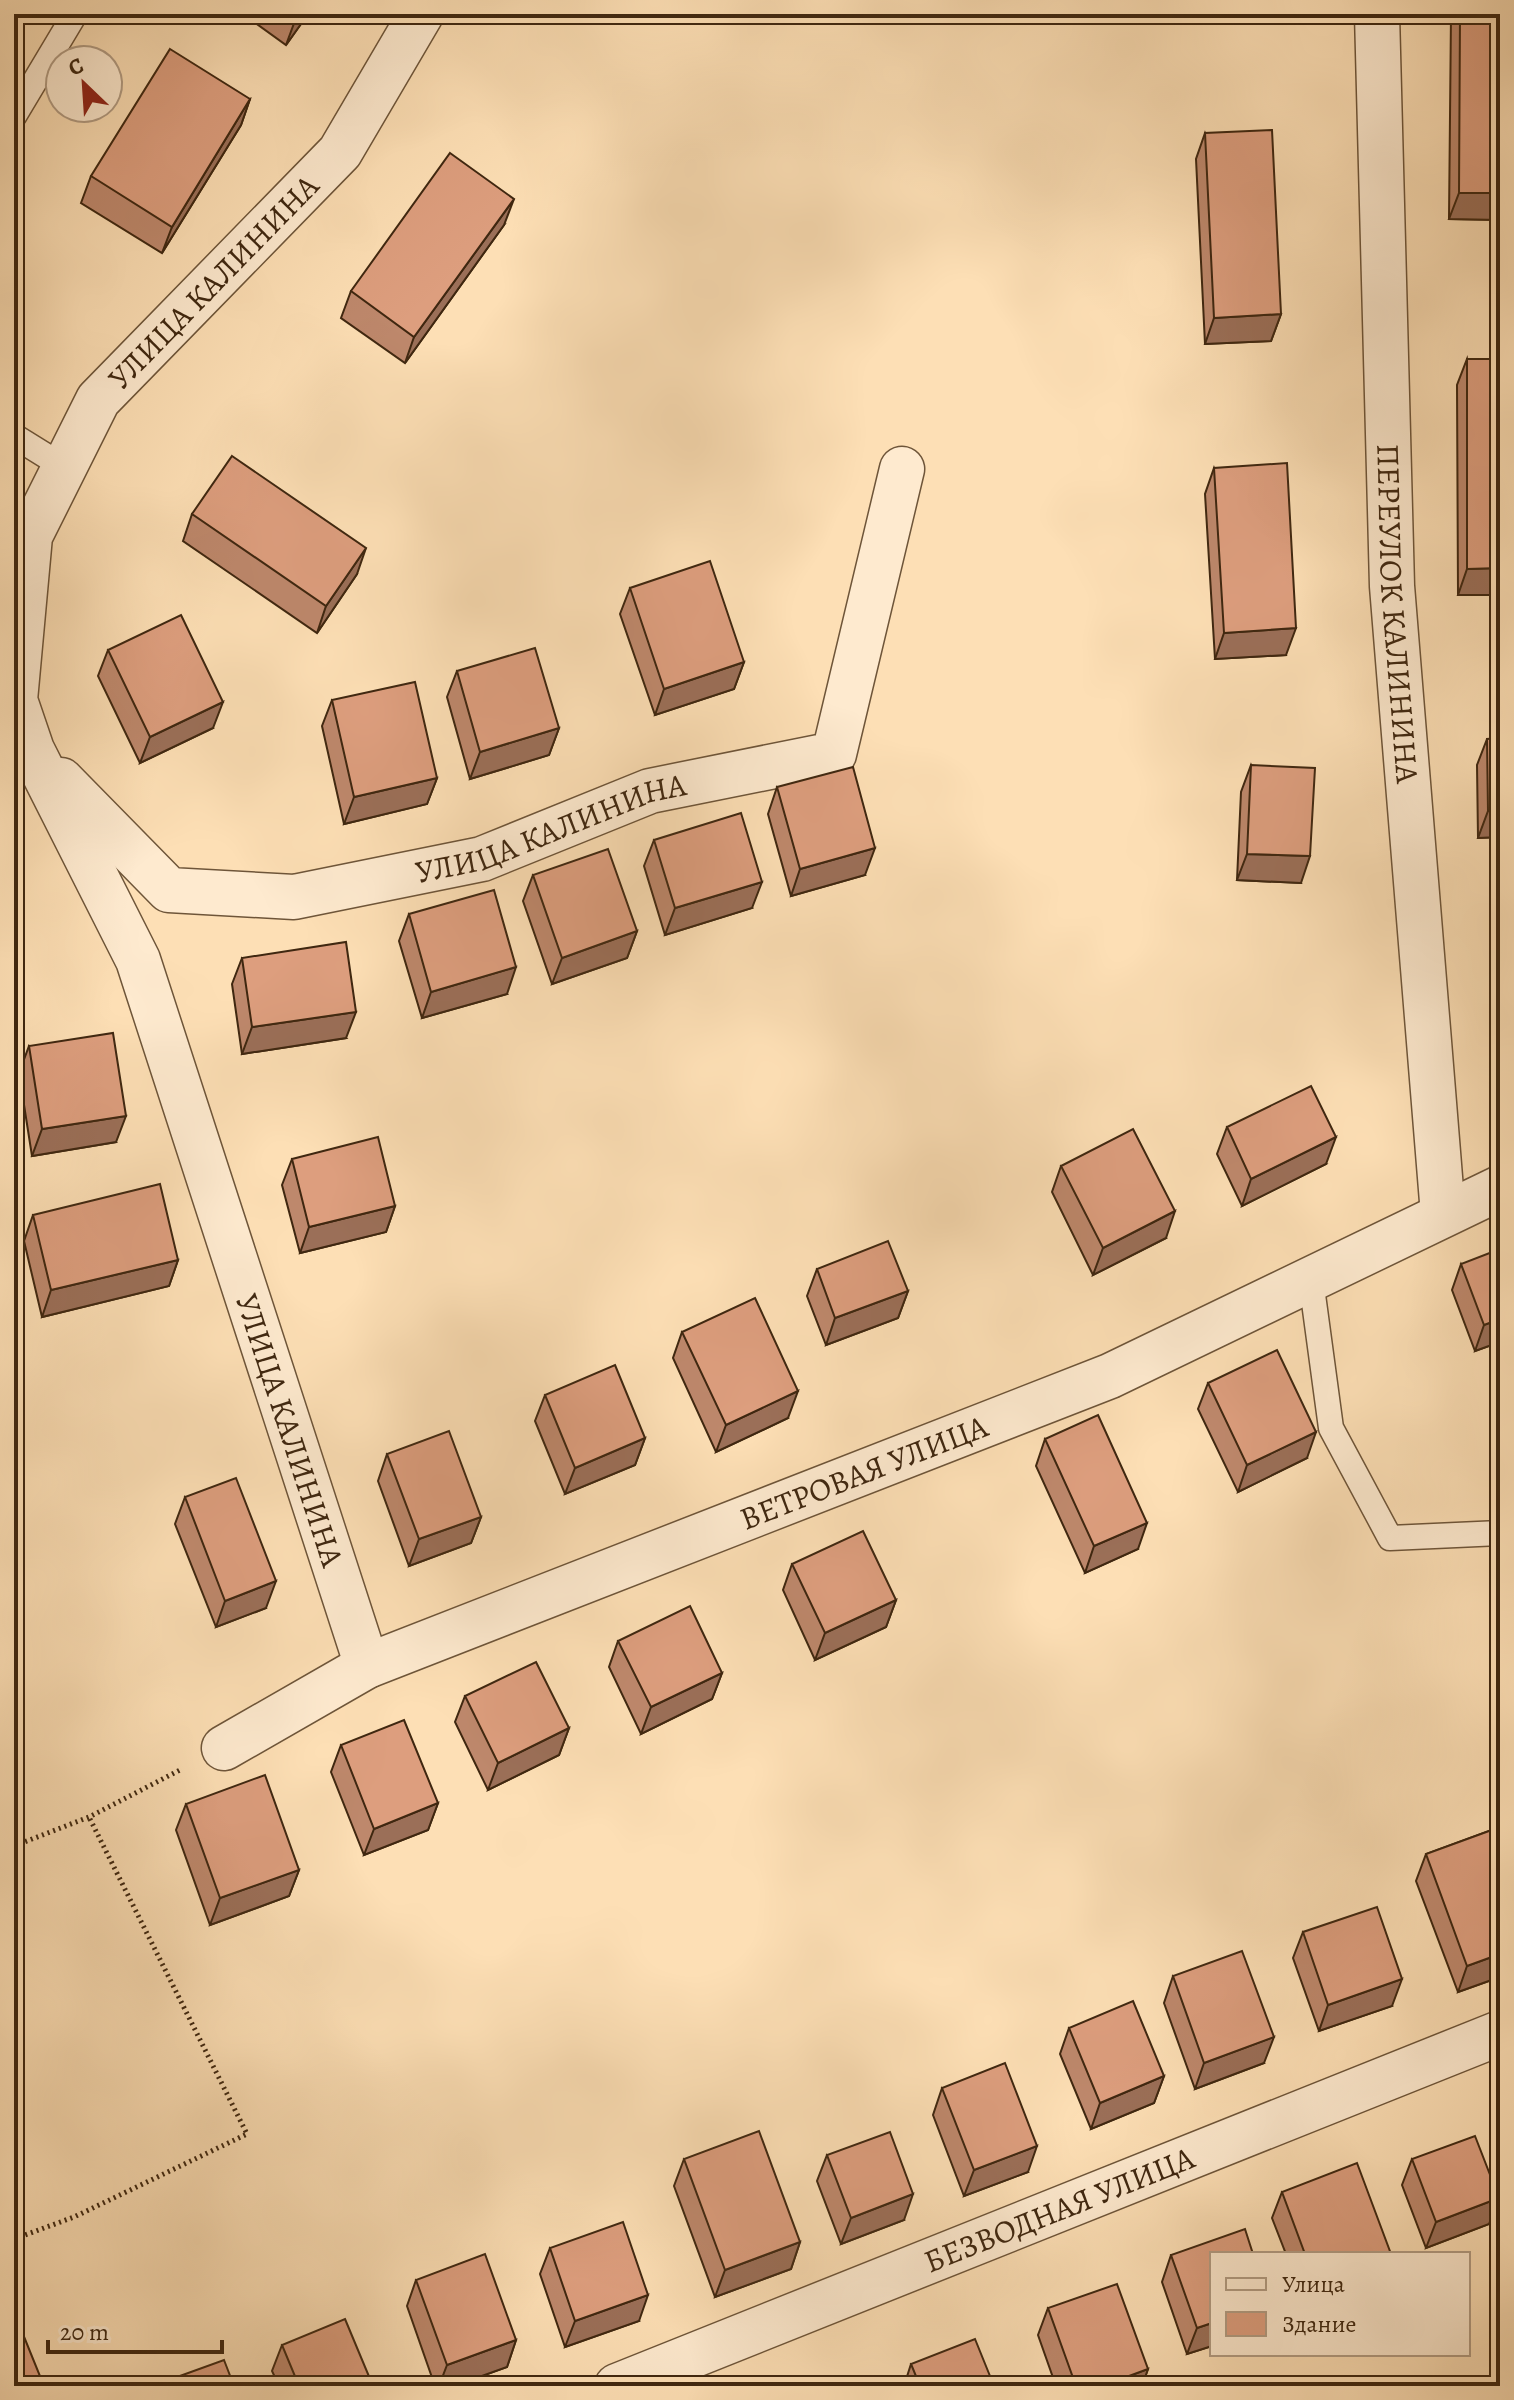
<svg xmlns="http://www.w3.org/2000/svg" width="1514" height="2400" viewBox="0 0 1514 2400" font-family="Alegreya,serif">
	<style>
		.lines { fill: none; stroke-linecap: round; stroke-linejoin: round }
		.lane-casing { stroke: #6e5539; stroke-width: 27 }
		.street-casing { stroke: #6e5539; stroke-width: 47 }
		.path { stroke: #3f2710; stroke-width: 5; stroke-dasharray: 2 4; stroke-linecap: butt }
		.lane { stroke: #feeacf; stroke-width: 24 }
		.street { stroke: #feeacf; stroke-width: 44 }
		.wall { fill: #be886c; stroke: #3f2710; stroke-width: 2 }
		.shaded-wall { fill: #9b6f58; stroke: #3f2710; stroke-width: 2 }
		.building { fill: #dd9e7e; stroke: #3f2710; stroke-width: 2 }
		.labels { text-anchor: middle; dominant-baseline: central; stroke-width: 6; stroke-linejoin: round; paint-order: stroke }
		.street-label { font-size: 32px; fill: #3f2710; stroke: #feeacf }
	</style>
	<rect width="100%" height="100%" fill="#fddfb5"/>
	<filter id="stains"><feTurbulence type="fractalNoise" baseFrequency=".0025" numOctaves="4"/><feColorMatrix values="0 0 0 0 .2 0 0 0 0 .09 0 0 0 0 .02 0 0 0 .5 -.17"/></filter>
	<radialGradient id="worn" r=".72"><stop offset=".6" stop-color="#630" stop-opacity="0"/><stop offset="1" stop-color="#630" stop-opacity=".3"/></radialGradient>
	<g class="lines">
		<!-- lane casing -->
		<g class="lane-casing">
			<g id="lane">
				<path d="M14 116 75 14"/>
				<path d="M14 436 64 467"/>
				<path d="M1311 1280 1331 1428 1390 1538 1500 1533"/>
			</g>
		</g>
		<!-- street casing -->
		<g class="street-casing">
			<g id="street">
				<path id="s1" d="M1377 14 1392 586 1443 1214"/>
				<path id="s2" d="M61 780 169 890 294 897 482 859 650 791 834 754 902 469"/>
				<path id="s3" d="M367 1666 138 960 32 750 15 700 30 536 98 400 340 152 421 14"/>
				<path id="s4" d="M224 1748 367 1666 1110 1376 1500 1188"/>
				<path id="s5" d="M617 2386 1500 2033"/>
			</g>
		</g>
		<!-- path -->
		<g class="path">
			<path d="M14 1846 89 1817 180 1770"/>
			<path d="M14 2239 74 2217 247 2134 89 1817"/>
		</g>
		<!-- lane -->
		<use href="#lane" class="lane"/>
		<!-- street -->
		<use href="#street" class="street"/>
	</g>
	<!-- wall -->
	<g class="wall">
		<path d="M243 14H308L286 45Z"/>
		<path d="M622 14H637L632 21Z"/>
		<path d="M1451 14H1500V220L1449 219Z"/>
		<path d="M250 99 241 125 162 253 81 203 91 176Z"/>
		<path d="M1205 133 1281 314 1271 341 1205 344 1196 159Z"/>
		<path d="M504 225 405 363 341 318 351 291Z"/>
		<path d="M1467 359 1500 595H1458L1457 385Z"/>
		<path d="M1214 468 1286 655 1215 659 1205 494Z"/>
		<path d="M192 514 357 574 317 633 183 541Z"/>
		<path d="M630 588 744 662 734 689 655 715 620 614Z"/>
		<path d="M108 650 213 728 140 763 98 676Z"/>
		<path d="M457 671 559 728 549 755 470 779 447 697Z"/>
		<path d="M332 700 437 778 427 804 344 824 322 726Z"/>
		<path d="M1487 739 1500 837 1478 838 1477 765Z"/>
		<path d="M1251 765 1301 883 1237 880 1241 792Z"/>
		<path d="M777 787 865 875 791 896 768 814Z"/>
		<path d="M654 840 752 908 665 935 644 866Z"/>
		<path d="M533 875 637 931 627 958 552 984 523 901Z"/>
		<path d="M409 914 507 994 422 1018 399 941Z"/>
		<path d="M242 958 346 1038 242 1054 232 984Z"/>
		<path d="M1500 986V1037L1490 1012Z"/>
		<path d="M29 1046 116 1142 32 1156 19 1073Z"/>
		<path d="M1227 1127 1326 1164 1242 1206 1217 1154Z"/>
		<path d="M292 1159 395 1206 386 1232 300 1253 282 1185Z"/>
		<path d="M1061 1166 1166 1238 1093 1275 1052 1192Z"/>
		<path d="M33 1215 178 1260 169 1286 42 1317 24 1241Z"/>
		<path d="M1461 1264 1500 1342 1475 1351 1452 1290Z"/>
		<path d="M817 1269 908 1291 898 1318 826 1345 807 1296Z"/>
		<path d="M682 1332 788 1418 716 1452 673 1358Z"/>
		<path d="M1208 1383 1307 1458 1238 1492 1198 1409Z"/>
		<path d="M545 1395 645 1438 635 1465 565 1494 535 1421Z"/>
		<path d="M1045 1439 1138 1549 1085 1573 1036 1466Z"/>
		<path d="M387 1454 481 1517 471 1543 409 1566 378 1481Z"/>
		<path d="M185 1497 266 1608 216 1627 175 1524Z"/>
		<path d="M792 1564 896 1600 886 1627 815 1660 783 1590Z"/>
		<path d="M618 1641 722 1673 712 1699 641 1734 609 1667Z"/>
		<path d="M465 1696 569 1728 559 1755 488 1790 455 1722Z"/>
		<path d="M341 1745 438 1803 428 1830 364 1855 331 1772Z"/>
		<path d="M186 1804 299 1870 289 1896 210 1925 176 1830Z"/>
		<path d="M1500 1827V1977L1458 1992 1416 1881 1426 1854Z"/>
		<path d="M1303 1932 1392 2006 1319 2031 1293 1958Z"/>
		<path d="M1173 1976 1264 2063 1195 2089 1164 2003Z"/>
		<path d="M1069 2028 1164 2076 1154 2103 1091 2129 1060 2054Z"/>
		<path d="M942 2088 1028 2172 964 2196 933 2115Z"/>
		<path d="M827 2155 904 2220 841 2244 817 2181Z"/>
		<path d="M684 2159 800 2242 791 2269 715 2297 674 2186Z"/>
		<path d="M1412 2159 1489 2224 1426 2248 1402 2185Z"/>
		<path d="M1282 2192 1391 2254H1286L1272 2218Z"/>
		<path d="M550 2248 639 2321 565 2347 540 2274Z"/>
		<path d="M1212 2254V2346L1187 2354 1162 2282 1171 2255Z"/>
		<path d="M416 2280 516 2340 507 2367 454 2386H435L407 2306Z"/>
		<path d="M1048 2308 1148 2369 1142 2386H1056L1038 2335Z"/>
		<path d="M282 2345 373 2386H279L272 2371Z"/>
		<path d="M911 2364 994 2386H904Z"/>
	</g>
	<!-- shaded-wall -->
	<g class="shaded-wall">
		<path d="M299 14H308L286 45 296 18Z"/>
		<path d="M250 99 241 125 162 253 172 227Z"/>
		<path d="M1459 193H1500V220L1449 219Z"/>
		<path d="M514 199 504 225 405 363 414 337Z"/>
		<path d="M1281 314 1271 341 1205 344 1214 318Z"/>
		<path d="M366 548 357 574 317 633 326 606Z"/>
		<path d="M1500 568V595H1458L1467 569Z"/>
		<path d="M1296 628 1286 655 1215 659 1224 633Z"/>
		<path d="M744 662 734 689 655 715 664 689Z"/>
		<path d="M223 702 213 728 140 763 150 737Z"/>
		<path d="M559 728 549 755 470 779 480 752Z"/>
		<path d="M437 778 427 804 344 824 354 797Z"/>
		<path d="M1488 811H1500V837L1478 838Z"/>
		<path d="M875 848 865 875 791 896 800 869Z"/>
		<path d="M1247 854 1310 856 1301 883 1237 880Z"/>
		<path d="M762 882 752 908 665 935 675 908Z"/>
		<path d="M637 931 627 958 552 984 562 958Z"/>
		<path d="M516 967 507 994 422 1018 431 992Z"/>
		<path d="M356 1012 346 1038 242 1054 252 1027Z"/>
		<path d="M126 1116 116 1142 32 1156 42 1129Z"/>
		<path d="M1336 1137 1326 1164 1242 1206 1251 1179Z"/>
		<path d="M395 1206 386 1232 300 1253 309 1227Z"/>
		<path d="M1175 1211 1166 1238 1093 1275 1103 1248Z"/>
		<path d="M178 1260 169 1286 42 1317 51 1290Z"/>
		<path d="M908 1291 898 1318 826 1345 835 1318Z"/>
		<path d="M1500 1319V1342L1475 1351 1484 1325Z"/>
		<path d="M798 1391 788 1418 716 1452 726 1425Z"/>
		<path d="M1316 1432 1307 1458 1238 1492 1247 1465Z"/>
		<path d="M645 1438 635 1465 565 1494 575 1468Z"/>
		<path d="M481 1517 471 1543 409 1566 419 1539Z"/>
		<path d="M1147 1523 1138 1549 1085 1573 1094 1546Z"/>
		<path d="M276 1581 266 1608 216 1627 225 1601Z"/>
		<path d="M896 1600 886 1627 815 1660 825 1633Z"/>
		<path d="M722 1673 712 1699 641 1734 651 1707Z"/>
		<path d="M569 1728 559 1755 488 1790 498 1763Z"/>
		<path d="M438 1803 428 1830 364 1855 374 1829Z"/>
		<path d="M299 1870 289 1896 210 1925 220 1898Z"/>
		<path d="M1500 1954V1977L1458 1992 1467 1966Z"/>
		<path d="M1402 1979 1392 2006 1319 2031 1328 2005Z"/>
		<path d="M1274 2037 1264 2063 1195 2089 1204 2063Z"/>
		<path d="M1164 2076 1154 2103 1091 2129 1100 2103Z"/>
		<path d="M1037 2146 1028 2172 964 2196 974 2170Z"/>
		<path d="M913 2194 904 2220 841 2244 851 2218Z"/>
		<path d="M1499 2198 1489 2224 1426 2248 1436 2222Z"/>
		<path d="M800 2242 791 2269 715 2297 725 2270Z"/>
		<path d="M648 2295 639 2321 565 2347 575 2321Z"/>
		<path d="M1212 2323V2346L1187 2354 1197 2328Z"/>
		<path d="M516 2340 507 2367 454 2386H439L447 2365Z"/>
		<path d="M1148 2369 1142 2386H1102Z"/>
	</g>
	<!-- building -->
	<g class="building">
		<path d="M1460 14H1500V193H1459Z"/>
		<path d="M170 49 250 99 172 227 91 176Z"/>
		<path d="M1272 130 1281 314 1214 318 1205 133Z"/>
		<path d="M450 153 514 199 414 337 351 291Z"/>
		<path d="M1467 359H1500V568L1467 569Z"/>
		<path d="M232 456 366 548 326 606 192 514Z"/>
		<path d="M1287 463 1296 628 1224 633 1214 468Z"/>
		<path d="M710 561 744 662 664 689 630 588Z"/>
		<path d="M181 615 223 702 150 737 108 650Z"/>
		<path d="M535 648 559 728 480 752 457 671Z"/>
		<path d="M415 682 437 778 354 797 332 700Z"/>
		<path d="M1500 738V811H1488L1487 739Z"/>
		<path d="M1251 765 1315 768 1310 856 1247 854Z"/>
		<path d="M853 767 875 848 800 869 777 787Z"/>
		<path d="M741 813 762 882 675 908 654 840Z"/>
		<path d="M608 849 637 931 562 958 533 875Z"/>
		<path d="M494 890 516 967 431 992 409 914Z"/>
		<path d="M346 942 356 1012 252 1027 242 958Z"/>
		<path d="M113 1033 126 1116 42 1129 29 1046Z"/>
		<path d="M1311 1086 1336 1137 1251 1179 1227 1127Z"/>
		<path d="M1133 1129 1175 1211 1103 1248 1061 1166Z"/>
		<path d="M378 1137 395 1206 309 1227 292 1159Z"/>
		<path d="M160 1184 178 1260 51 1290 33 1215Z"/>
		<path d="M888 1241 908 1291 835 1318 817 1269Z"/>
		<path d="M1500 1249V1319L1484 1325 1461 1264Z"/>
		<path d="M755 1298 798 1391 726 1425 682 1332Z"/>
		<path d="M1277 1350 1316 1432 1247 1465 1208 1383Z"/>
		<path d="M615 1365 645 1438 575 1468 545 1395Z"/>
		<path d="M1098 1415 1147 1523 1094 1546 1045 1439Z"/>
		<path d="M449 1431 481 1517 419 1539 387 1454Z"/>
		<path d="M236 1478 276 1581 225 1601 185 1497Z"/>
		<path d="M863 1531 896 1600 825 1633 792 1564Z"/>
		<path d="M690 1606 722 1673 651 1707 618 1641Z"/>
		<path d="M536 1662 569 1728 498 1763 465 1696Z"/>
		<path d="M404 1720 438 1803 374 1829 341 1745Z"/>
		<path d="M265 1775 299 1870 220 1898 186 1804Z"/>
		<path d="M1500 1827V1954L1467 1966 1426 1854Z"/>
		<path d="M1377 1907 1402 1979 1328 2005 1303 1932Z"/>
		<path d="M1242 1951 1274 2037 1204 2063 1173 1976Z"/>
		<path d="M1133 2001 1164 2076 1100 2103 1069 2028Z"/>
		<path d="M1005 2063 1037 2146 974 2170 942 2088Z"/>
		<path d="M759 2131 800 2242 725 2270 684 2159Z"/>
		<path d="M890 2132 913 2194 851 2218 827 2155Z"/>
		<path d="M1475 2136 1499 2198 1436 2222 1412 2159Z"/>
		<path d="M1357 2163 1391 2254H1305L1282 2192Z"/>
		<path d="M623 2222 648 2295 575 2321 550 2248Z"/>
		<path d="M1245 2229 1253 2254H1212V2323L1197 2328 1171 2255Z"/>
		<path d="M485 2254 516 2340 447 2365 416 2280Z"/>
		<path d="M1117 2284 1148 2369 1102 2386H1076L1048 2308Z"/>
		<path d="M14 2312 44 2386H14Z"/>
		<path d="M345 2319 373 2386H299L282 2345Z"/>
		<path d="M975 2339 994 2386H920L911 2364Z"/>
		<path d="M224 2360 234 2386H156L155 2385Z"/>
		<path d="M843 2380 845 2386H828Z"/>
	</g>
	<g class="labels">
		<!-- street labels -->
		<g class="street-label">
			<text stroke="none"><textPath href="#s3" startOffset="1512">УЛИЦА КАЛИНИНА</textPath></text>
			<text stroke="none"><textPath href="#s1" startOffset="600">ПЕРЕУЛОК КАЛИНИНА</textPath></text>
			<text stroke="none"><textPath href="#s2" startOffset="546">УЛИЦА КАЛИНИНА</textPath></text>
			<text transform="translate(290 1430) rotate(72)">УЛИЦА КАЛИНИНА</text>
			<text stroke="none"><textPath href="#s4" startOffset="698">ВЕТРОВАЯ УЛИЦА</textPath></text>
			<text stroke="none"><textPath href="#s5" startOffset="476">БЕЗВОДНАЯ УЛИЦА</textPath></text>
		</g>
	</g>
	<!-- margin -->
	<rect width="1514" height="2400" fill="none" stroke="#fddfb5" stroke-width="48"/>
	<rect x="16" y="16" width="1482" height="2368" fill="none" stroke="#3f2710" stroke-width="4"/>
	<rect x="24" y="24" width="1466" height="2352" fill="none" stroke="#3f2710" stroke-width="2"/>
	<!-- legend -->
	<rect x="1210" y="2252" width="260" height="104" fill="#feeacf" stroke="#b29c83" stroke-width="2"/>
	<rect x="1226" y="2278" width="40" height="12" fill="#feeacf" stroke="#b29c83" stroke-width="2"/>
	<text x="1282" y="2292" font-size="24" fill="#3f2710">Улица</text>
	<rect x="1226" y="2312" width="40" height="24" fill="#dd9e7e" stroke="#b29c83" stroke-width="2"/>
	<text x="1282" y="2332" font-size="24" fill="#3f2710">Здание</text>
	<!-- north arrow -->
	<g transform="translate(84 84) rotate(335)"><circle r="38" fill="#feeacf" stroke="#b29c83" stroke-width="2"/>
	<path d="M0-6L14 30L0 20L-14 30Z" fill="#8f2418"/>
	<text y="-12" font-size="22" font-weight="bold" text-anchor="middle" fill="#3f2710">С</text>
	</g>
	<!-- scale -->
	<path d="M48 2340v12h174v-12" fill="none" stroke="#3f2710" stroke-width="4"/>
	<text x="60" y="2340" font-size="24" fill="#3f2710" stroke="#feeacf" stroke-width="6" paint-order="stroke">20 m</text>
	<rect width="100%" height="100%" filter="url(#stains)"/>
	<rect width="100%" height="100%" fill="url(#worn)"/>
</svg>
